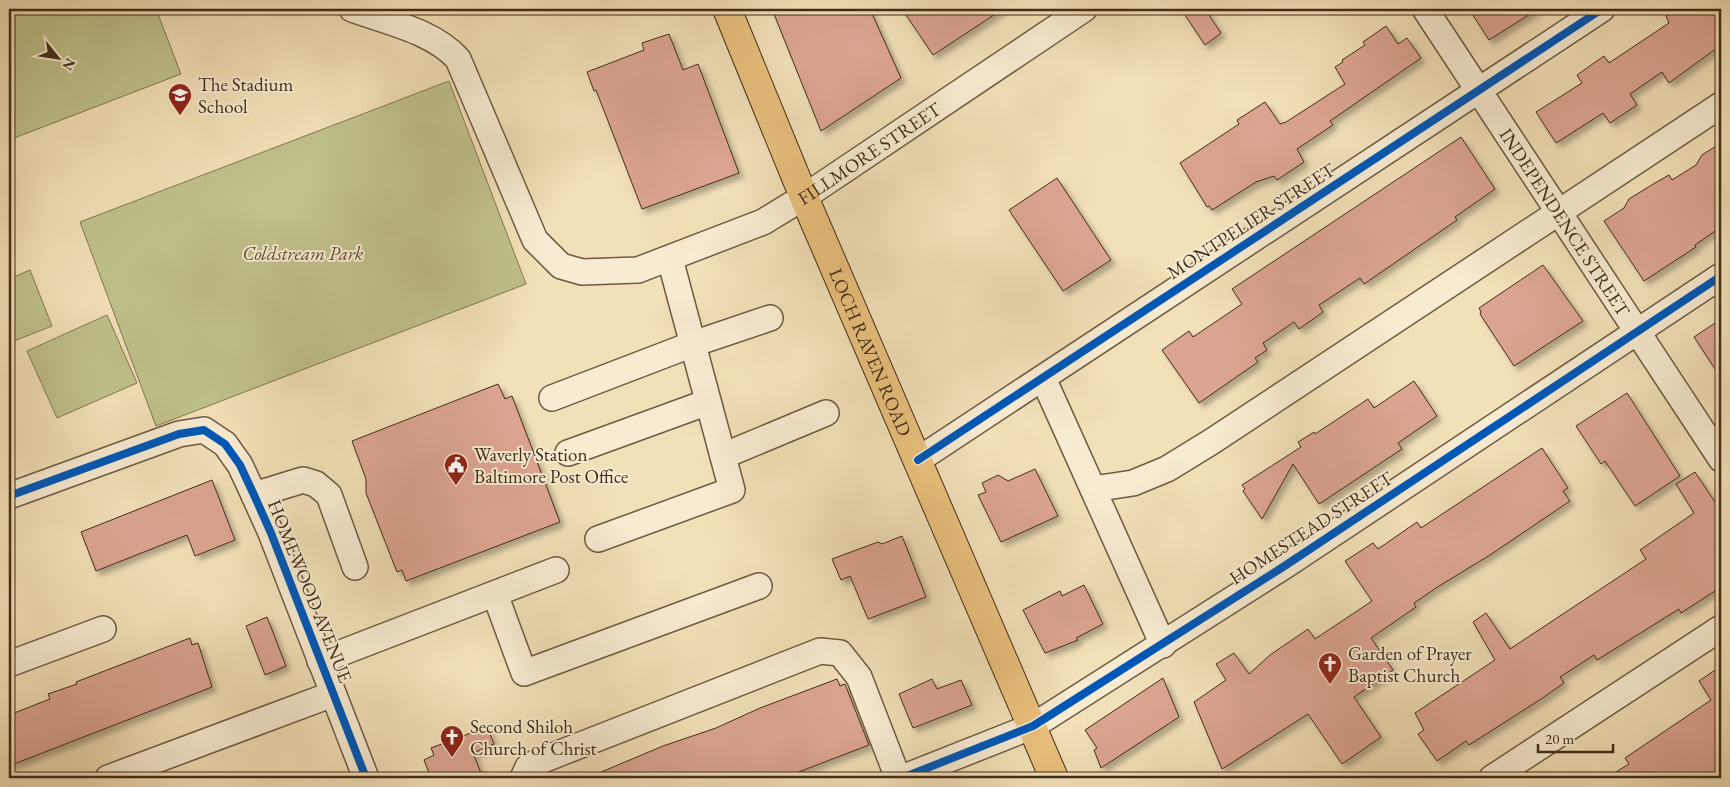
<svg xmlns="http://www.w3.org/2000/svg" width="1730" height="787" viewBox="0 0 1730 787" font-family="'EB Garamond',serif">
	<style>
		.green { fill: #c0c18b; stroke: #817752 }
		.building { fill: #dba490; stroke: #422d18; filter: url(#shadow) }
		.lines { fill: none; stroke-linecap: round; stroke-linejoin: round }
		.minor-casing { stroke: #6e5a40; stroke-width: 28 }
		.major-casing { stroke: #422d18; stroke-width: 30 }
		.minor { stroke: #f7ebd1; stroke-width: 25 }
		.major { stroke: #e9c07c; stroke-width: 28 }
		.cycleway-casing { stroke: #f7ebd1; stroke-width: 11 }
		.cycleway { stroke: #0057b8; stroke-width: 8 }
		.labels { text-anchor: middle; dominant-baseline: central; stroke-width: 4; stroke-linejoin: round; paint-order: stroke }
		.poi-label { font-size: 19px; fill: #422d18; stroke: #f7ebd1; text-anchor: start }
		.street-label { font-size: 19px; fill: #422d18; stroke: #f7ebd1 }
		.park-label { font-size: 19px; font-style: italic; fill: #5b4b2f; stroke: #f7ebd1 }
	</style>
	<defs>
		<filter id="shadow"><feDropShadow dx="4.5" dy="4.5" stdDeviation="2.5" flood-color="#0004"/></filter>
	</defs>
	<rect width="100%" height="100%" fill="#f2e0b8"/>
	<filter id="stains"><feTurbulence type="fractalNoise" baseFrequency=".004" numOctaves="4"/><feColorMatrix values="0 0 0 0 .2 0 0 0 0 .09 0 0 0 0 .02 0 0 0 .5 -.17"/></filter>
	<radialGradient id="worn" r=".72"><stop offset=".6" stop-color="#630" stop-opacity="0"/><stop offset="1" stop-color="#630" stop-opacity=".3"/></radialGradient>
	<!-- green -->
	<g class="green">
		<path d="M9 9H156L181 74 9 140Z"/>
		<path d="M449 81 526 284 156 426 80 222Z"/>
		<path d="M30 270 52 326 9 343V279Z"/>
		<path d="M107 315 137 383 57 418 27 351Z"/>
	</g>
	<!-- building -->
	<g class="building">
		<path d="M772 9H870L901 78 821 131Z"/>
		<path d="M902 9H1003L933 55Z"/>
		<path d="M1181 9H1205L1221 33 1205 45Z"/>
		<path d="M1469 9H1538L1489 40Z"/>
		<path d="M1677 9H1721V45L1669 83 1662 72 1630 94 1637 105 1610 123 1603 113 1556 143 1536 112 1582 83 1577 75 1604 56 1609 63 1669 23 1666 16Z"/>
		<path d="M1386 26 1398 44 1407 38 1421 58 1330 121 1333 125 1297 149 1304 162 1277 180 1274 176 1256 182 1212 210 1209 206 1207 207 1180 163 1239 124 1237 120 1265 102 1280 124 1286 122 1345 84 1335 67 1343 62 1342 60 1365 45 1363 42Z"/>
		<path d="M669 34 683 70 698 64 739 173 642 209 596 90 594 91 587 72 644 50 642 43Z"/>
		<path d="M1461 137 1495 189 1455 217 1457 220 1364 284 1360 278 1319 305 1323 312 1299 329 1294 322 1263 343 1267 350 1255 358 1258 362 1199 403 1162 350 1189 331 1193 337 1242 304 1232 289Z"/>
		<path d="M1721 143V227L1695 245 1696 247 1644 281 1604 221 1624 208 1629 199 1655 183 1669 175 1672 180 1696 165 1702 155Z"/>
		<path d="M1057 178 1111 260 1063 291 1009 210Z"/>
		<path d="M1543 265 1583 321 1514 366 1480 314 1481 312 1479 308Z"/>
		<path d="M1721 319V378L1694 337Z"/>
		<path d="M1414 381 1437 416 1398 443 1402 449 1319 504 1293 464 1262 519 1243 491 1245 489 1242 485 1301 447 1298 442 1314 432 1315 434 1368 399 1374 408Z"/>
		<path d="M498 384 505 399 512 396 560 522 406 581 402 570 397 572 366 493V479L352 441Z"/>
		<path d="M1627 393 1680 476 1635 506 1605 461 1601 464 1576 426Z"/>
		<path d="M1542 448 1568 488 1563 491 1570 501 1490 555 1439 586 1414 603 1416 607 1371 638 1393 670 1354 697 1381 737 1342 764 1308 714 1222 769 1194 702 1226 680 1216 664 1234 653 1249 674 1270 655 1308 629 1315 639 1372 601 1345 561 1373 543 1378 549 1417 522 1421 528Z"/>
		<path d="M1035 469 1058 516 1001 542 978 495 986 492 982 483 998 475 1008 481Z"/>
		<path d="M1695 472 1721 511V587L1681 613 1679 609 1597 660 1594 655 1560 677 1564 683 1541 699 1469 745 1466 741 1437 761 1418 734 1424 730 1415 713 1495 660 1473 622 1486 613 1510 649 1646 559 1640 550 1694 513 1676 484Z"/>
		<path d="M212 480 235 540 195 556 187 535 96 571 81 532Z"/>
		<path d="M902 536 926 597 868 619 850 576 841 580 832 559 878 542 882 544Z"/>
		<path d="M1084 585 1103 624 1076 638 1078 640 1045 653 1023 610 1060 591 1062 596Z"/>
		<path d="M267 617 286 666 265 675 246 626Z"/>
		<path d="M190 638 192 645 198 643 212 687 9 766V715L50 699 48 694 77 684 76 682Z"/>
		<path d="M1721 666V778H1606L1629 764 1625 758 1711 700 1699 681Z"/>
		<path d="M1163 678 1179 717 1101 768 1094 750 1097 748 1085 730Z"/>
		<path d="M837 679 840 686 845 684 869 745 783 778H587L663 746 716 728 760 708Z"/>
		<path d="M932 679 937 689 961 680 972 705 913 728 899 694Z"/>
		<path d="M487 727 494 744 473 753 483 778H431L424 760 434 755 431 748Z"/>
	</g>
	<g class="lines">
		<!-- minor casing -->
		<g class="minor-casing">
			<g id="minor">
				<path id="s1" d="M352 9C387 22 433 31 458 59L535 240 561 266 582 272 638 270 763 222 804 197 1084 9"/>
				<path id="s2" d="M1425 9 1721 459"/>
				<path d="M1043 378 1163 645"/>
				<path d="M552 398 693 344 770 318"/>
				<path d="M568 453 708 402"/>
				<path d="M723 456 826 413"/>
				<path d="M918 460 1602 9"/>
				<path d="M1093 489 1133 483 1167 469 1211 442 1721 105"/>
				<path d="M254 495 303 480 316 484 329 495 355 567"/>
				<path d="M9 496 179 434 204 430 225 444 240 465 254 495 271 533 366 778"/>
				<path d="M598 539 732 490 670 259"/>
				<path d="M495 594 524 673 759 586"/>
				<path d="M320 661 556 570"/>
				<path d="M9 664 103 629"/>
				<path d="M108 778 333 694"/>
				<path d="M523 778 528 767 535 763 820 651 840 653 859 677 898 778"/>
				<path d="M902 778 1033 726 1283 567 1721 276"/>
				<path d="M1492 778 1721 628"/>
			</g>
		</g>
		<!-- major casing -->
		<g class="major-casing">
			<g id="major">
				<path id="s3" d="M727 9 804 197 1054 778"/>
			</g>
		</g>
		<!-- minor -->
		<use href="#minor" class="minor"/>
		<!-- major -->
		<use href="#major" class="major"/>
		<!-- cycleway casing -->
		<g class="cycleway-casing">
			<g id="cycleway">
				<path d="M918 460 1602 9"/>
				<path d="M9 496 179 434 204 430 225 444 240 465 254 495 271 533 366 778"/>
				<path d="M902 778 1033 726 1283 567 1721 276"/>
			</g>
		</g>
		<!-- cycleway -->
		<use href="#cycleway" class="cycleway"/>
	</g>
	<!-- icons -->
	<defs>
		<g id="school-pin" transform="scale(1.25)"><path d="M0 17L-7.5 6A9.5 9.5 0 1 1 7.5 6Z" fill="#8f2418" stroke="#f7ebd1"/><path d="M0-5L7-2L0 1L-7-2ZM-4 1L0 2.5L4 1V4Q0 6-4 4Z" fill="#fff"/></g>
		<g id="civic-pin" transform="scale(1.25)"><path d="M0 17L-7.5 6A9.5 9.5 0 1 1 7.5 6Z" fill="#8f2418" stroke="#f7ebd1"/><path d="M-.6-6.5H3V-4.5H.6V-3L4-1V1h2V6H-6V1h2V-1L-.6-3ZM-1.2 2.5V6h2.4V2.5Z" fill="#fff"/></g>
		<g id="church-pin" transform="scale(1.25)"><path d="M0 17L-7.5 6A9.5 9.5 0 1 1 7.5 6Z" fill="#8f2418" stroke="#f7ebd1"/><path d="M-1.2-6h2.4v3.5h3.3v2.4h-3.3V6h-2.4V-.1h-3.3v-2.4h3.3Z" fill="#fff"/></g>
	</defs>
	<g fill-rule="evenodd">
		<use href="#school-pin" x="180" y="95"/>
		<use href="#civic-pin" x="456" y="465"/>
		<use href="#church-pin" x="1330" y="664"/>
		<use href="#church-pin" x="452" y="737"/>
	</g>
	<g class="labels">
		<!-- poi labels -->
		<g class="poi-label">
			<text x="198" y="84">The Stadium<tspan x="198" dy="22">School</tspan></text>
			<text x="474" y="454">Waverly Station<tspan x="474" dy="22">Baltimore Post Office</tspan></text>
			<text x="1348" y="653">Garden of Prayer<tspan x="1348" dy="22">Baptist Church</tspan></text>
			<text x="470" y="726">Second Shiloh<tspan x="470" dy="22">Church of Christ</tspan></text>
		</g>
		<!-- street labels -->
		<g class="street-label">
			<text stroke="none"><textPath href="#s1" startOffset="690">FILLMORE STREET</textPath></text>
			<text transform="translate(1251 221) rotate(-33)">MONTPELIER STREET</text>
			<text stroke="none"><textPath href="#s2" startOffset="255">INDEPENDENCE STREET</textPath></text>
			<text stroke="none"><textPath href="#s3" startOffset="372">LOCH RAVEN ROAD</textPath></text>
			<text transform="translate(1311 528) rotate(-33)">HOMESTEAD STREET</text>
			<text transform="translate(310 591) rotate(68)">HOMEWOOD AVENUE</text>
		</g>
		<!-- park labels -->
		<g class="park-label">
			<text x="303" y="253">Coldstream Park</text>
		</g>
	</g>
	<!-- margin -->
	<rect width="1730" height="787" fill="none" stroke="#f2e0b8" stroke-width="30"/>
	<rect x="10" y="10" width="1710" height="767" fill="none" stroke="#422d18" stroke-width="2.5"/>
	<rect x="15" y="15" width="1700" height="757" fill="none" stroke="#422d18"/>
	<!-- north arrow -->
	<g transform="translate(58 58) rotate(120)" stroke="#f7ebd1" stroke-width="4" paint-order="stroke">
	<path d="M0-4L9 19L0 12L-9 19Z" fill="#422d18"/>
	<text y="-8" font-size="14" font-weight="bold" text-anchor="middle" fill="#422d18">N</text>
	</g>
	<!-- scale -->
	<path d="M1538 744v8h75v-8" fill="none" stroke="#422d18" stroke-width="2.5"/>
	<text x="1545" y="744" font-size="15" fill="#422d18" stroke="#f7ebd1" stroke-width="4" paint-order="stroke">20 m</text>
	<rect width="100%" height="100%" filter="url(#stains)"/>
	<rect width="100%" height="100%" fill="url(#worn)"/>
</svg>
